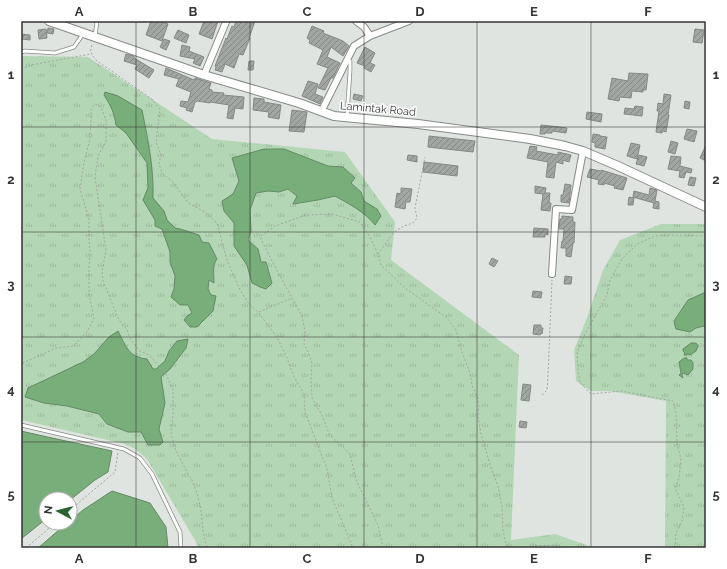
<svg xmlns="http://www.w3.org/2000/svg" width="727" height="569" viewBox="0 0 727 569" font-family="Raleway,sans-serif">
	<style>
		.grass { fill: url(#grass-tufts) }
		.water { fill: #78ae7a; stroke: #648a65 }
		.building { fill: url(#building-hatch); stroke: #858985 }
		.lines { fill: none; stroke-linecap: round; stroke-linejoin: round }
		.lane-casing { stroke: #868b86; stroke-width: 4.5 }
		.street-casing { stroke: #868b86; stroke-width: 8 }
		.secondary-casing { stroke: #868b86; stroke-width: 10 }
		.path { stroke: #a2a5a2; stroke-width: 1; stroke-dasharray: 2 2; stroke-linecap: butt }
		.lane { stroke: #fff; stroke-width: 3 }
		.street { stroke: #fff; stroke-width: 6 }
		.secondary { stroke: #fff; stroke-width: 8 }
		.grid { fill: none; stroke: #343534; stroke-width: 1; stroke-opacity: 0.55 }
		.labels { text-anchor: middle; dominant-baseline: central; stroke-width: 3; stroke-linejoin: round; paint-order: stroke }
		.street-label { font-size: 11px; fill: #343534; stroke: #fff }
		.neatline { fill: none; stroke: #343534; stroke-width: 1.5 }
		.grid-label { font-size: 13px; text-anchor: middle; font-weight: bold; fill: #343534 }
	</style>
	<defs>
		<pattern id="grass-tufts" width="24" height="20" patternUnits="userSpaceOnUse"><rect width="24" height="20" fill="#b3d7b4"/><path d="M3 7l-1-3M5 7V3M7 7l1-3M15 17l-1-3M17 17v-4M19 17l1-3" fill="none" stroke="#9bb99b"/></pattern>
		<pattern id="building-hatch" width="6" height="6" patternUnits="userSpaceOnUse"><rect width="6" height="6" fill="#a2a6a2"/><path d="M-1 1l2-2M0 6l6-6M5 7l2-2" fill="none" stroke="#858885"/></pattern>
	</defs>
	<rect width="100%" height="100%" fill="#e0e4e0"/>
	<!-- grass -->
	<g class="grass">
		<path d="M21 56 88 57 212 139 345 152 395 222 391 260 519 355 511 540 555 534 595 548H198L196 542 147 459 135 449 125 444 21 420Z"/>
		<path d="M661 224H706V548H665L666 401 610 391H591L576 381 574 350 587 318 603 270 620 240Z"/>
	</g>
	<!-- water -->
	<g class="water">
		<path d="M105 92 118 96 142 110C148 140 154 168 153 198L164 211 167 220 175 228C183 229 191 233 199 235L202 242 209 243 217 259C212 265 214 275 214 283L209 280 208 289 211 295 216 296 213 311 197 327H190L184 320 187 316 192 313 188 305H180L171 297 174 289 175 276 170 262V252L162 229 155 226V220L143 200 148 188 147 163 126 133 116 125C114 112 111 106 104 95Z"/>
		<path d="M264 149H284L328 166 343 167 355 178 351 183 361 192 364 201 377 209 381 216 375 225C365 212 349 204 335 196L318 200 293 204 297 196 288 189 279 192 268 191 256 193 250 210 251 231 248 240 258 249 261 262H266L272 283 266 289 260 287 252 283 247 265 240 255 234 246V223L224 211 222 201 233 194 239 181 232 158Z"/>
		<path d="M706 292V328L704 326 696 328 690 332 676 329 674 321 688 300Z"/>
		<path d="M118 331C126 346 128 357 147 359L153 369H156L165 361 169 351 177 341 188 339 186 348 170 369 161 377 165 403 159 429 163 442 160 445H148L141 432H128L107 424 99 414 67 406 44 403 25 397 28 388 83 362 94 354 108 338Z"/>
		<path d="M691 343H696L698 346 696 351 690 355 689 354 686 355H684L685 353 683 351V349Z"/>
		<path d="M684 358H687V360H691L693 363V369L688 375 683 373 682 375 683 378 679 375 681 373 679 362Z"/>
		<path d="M21 431 43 436 112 451 108 472 95 480 70 500V499H46V519L21 539Z"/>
		<path d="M112 491 150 503 166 527 168 548H38L67 523H70V521L83 510Z"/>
	</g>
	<!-- building -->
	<g class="building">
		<path d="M151 21H160L168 24 162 41 146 35Z"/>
		<path d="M204 21H218L212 39 199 34Z"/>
		<path d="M236 21H255L249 38H250L243 55 239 54 234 68 225 64 222 72 215 70 216 67 215 66 226 38 227 39 232 26 234 27Z"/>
		<path d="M312 26 324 31 323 33 343 41 349 46 343 56 331 47 327 57 340 63 333 78H331L325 90 318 88 328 68 317 64 323 50 309 43 310 40 307 38Z"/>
		<path d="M48 28 54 29 53 34 47 33Z"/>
		<path d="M46 29 47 38 39 39 38 30Z"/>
		<path d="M695 29 704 30 702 43 693 42Z"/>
		<path d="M178 30 189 35 186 43 174 38Z"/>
		<path d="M21 34 30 35V40L21 39Z"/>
		<path d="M164 39 170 41 166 50 160 47Z"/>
		<path d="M182 45 190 47 189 51 204 57 200 66 193 63 195 59 180 56Z"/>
		<path d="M365 47 375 53 370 63 375 65 371 72 364 68 365 66 357 63Z"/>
		<path d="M126 54 134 56V58L154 70 149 78 135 69 137 65 124 61Z"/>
		<path d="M249 61H254L253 70H248Z"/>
		<path d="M166 68 194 80 195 78 211 83 209 89 212 90V92L224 93 223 95 244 97 243 109 235 108 233 119 227 118 229 105 210 102V103L197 101 196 102H195L192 112 186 110 187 108 180 106 181 101 188 102 191 92 176 86 179 79 164 75Z"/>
		<path d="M629 73 648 74 646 90H643V92L632 91 631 98 620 97 619 101 608 99 612 78 628 81Z"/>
		<path d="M308 81 318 84 315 94 323 97 320 104 302 96Z"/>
		<path d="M354 94 363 96 361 101 353 99Z"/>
		<path d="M664 94 671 95 668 115H669L666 132 663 131 662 133 656 132 659 111H657L658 103 663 104Z"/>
		<path d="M254 98 264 99V102L281 105 279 119 268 117 269 112 253 110Z"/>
		<path d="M685 101 690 102 689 109 684 108Z"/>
		<path d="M635 106 643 107 642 116 624 114 625 108 634 109Z"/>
		<path d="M292 110 307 112 304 132 289 131Z"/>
		<path d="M587 112 602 114 601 122 586 119Z"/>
		<path d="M541 125 560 127 567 128 566 133 552 131V133H545V134H540Z"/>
		<path d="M687 129 697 131 694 142 684 139Z"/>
		<path d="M593 134 600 135V136L607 137 605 149 595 147V143L592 142Z"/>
		<path d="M429 136 475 141 473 152 428 147Z"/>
		<path d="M671 141 678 143 675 154 668 152Z"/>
		<path d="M631 143 640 145 637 159 627 156Z"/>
		<path d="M706 145V161L700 158Z"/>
		<path d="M530 146 537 147 536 151 558 155V152L571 155 569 162 563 160V164L556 162 554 178 546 177 548 162 527 158Z"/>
		<path d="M408 155 417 156V162L407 160Z"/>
		<path d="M639 155 647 157 644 166 636 164Z"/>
		<path d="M671 156 681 157 680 166 692 169 691 173 686 172 684 178 679 177 680 171 668 169Z"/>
		<path d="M424 162 458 166 457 176 423 172Z"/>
		<path d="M590 169 601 171V170L627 178 623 190 614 188 615 186 604 183V185L598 184 599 180 587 177Z"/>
		<path d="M690 177 696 178 694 186 688 185Z"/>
		<path d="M565 184 571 185 569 203 561 202V195H563Z"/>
		<path d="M535 186 546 188 545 193H550L549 203H551L550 211 541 210 543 194 535 193Z"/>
		<path d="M401 188 412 189 410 202H406L405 209 395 207 397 193 401 194Z"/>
		<path d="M650 188 657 190 655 201 659 202V209L653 208 654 203 633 197 634 191 649 195Z"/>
		<path d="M629 197 634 198 633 205H628Z"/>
		<path d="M562 216 573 217V222H575L574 243H573L571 257 566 256V248H561L562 241H563L564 229H559L560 219H562Z"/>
		<path d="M534 228 548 229V235L545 234V237H533Z"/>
		<path d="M492 258 498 261 494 267 489 264Z"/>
		<path d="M565 276 572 277 571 284H564Z"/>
		<path d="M533 291 542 292 541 298 532 297Z"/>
		<path d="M534 325H541V328H543L542 334 541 333 540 335 533 334Z"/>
		<path d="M523 384 531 385 529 401 521 400Z"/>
		<path d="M520 421 527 422 526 428 519 427Z"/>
	</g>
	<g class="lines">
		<!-- lane casing -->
		<g class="lane-casing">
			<g id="lane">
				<path d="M95 37 97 21"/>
				<path d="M21 52 25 51 55 53 74 47 83 34"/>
				<path d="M347 116 350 71V61L347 59"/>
				<path d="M21 425 124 449 140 458 152 474 180 532 181 548"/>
			</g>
		</g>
		<!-- street casing -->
		<g class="street-casing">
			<g id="street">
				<path d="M356 21 364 27 370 36"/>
				<path d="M204 75 226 22"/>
				<path d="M321 112 354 46 370 36 409 21"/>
				<path d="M552 274 556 209 572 210 583 151"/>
			</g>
		</g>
		<!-- secondary casing -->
		<g class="secondary-casing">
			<path id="secondary" d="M49 21 204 75 299 103 334 116 418 124 530 139 565 146 583 151 618 166 706 207"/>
		</g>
		<!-- path -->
		<g class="path">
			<path d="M92 45C89 52 92 55 97 61L152 99 160 109 156 142 161 155 159 164 162 173 173 182 188 203 205 212 217 223 227 260 240 290 249 304 258 312 277 337 287 358 294 377 304 394 305 412 327 469 332 498 346 531 353 548"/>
			<path d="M21 69 31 65 91 54"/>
			<path d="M378 254 394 232 404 226 413 223 417 218 415 208 425 157"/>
			<path d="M259 312 292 298"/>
			<path d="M21 367 23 363 56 348 73 346 87 332 94 318 89 294V269L90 251 89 244V219L80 189 84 162 90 139 91 120V109L95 104 101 107 106 120V142L98 156 95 177 106 250 102 272 103 281 114 308 119 320 126 328 131 340 140 351 149 355 166 374 173 390V413L171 434 176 451 187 472 191 478 197 493 201 510 203 531 207 548"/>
			<path d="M542 395 547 390 548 375 552 280"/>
			<path d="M70 510 115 472 118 452"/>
			<path d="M26 548 55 523"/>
			<path d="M383 548 378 525 356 480 350 454 329 434 323 417 312 398 311 381 312 363 309 354 304 344 305 331 302 316 273 263 260 237 275 226 306 215 332 214 360 222 370 237 378 254 381 265 405 288 447 318 456 330 462 352 470 373 472 385 477 396 479 406 478 416 481 434 492 471 498 486 502 507 503 531 506 543 511 548"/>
			<path d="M528 548 532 546 556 545 562 548"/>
			<path d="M675 548 676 533 682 522 684 507 675 488 679 478 681 459 677 443 676 413 673 401 621 391 591 394 580 383 578 370 577 352 586 332 607 295 610 280 622 259 637 244 655 236 672 235 706 236"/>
		</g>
		<!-- lane -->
		<use href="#lane" class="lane"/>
		<!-- street -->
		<use href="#street" class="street"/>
		<!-- secondary -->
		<use href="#secondary" class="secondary"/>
	</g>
	<!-- grid -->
	<path class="grid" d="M136 21V548M250 21V548M364 21V548M477 21V548M591 21V548M21 127H706M21 232H706M21 337H706M21 442H706"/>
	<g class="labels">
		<!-- street labels -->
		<g class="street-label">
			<text transform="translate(378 109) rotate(5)">Lamintak Road</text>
		</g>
	</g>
	<!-- border -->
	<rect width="727" height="569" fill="none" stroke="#ffffff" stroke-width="44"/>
	<!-- north arrow -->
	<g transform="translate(58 511) rotate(277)"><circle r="19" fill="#ffffff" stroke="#aeaeae"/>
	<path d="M0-3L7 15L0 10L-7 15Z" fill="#26652d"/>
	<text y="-6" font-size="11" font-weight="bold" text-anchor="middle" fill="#343534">N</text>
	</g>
	<rect x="22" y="22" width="683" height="525" class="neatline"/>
	<g class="grid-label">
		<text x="79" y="16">A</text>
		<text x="193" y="16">B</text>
		<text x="307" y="16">C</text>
		<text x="420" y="16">D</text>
		<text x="534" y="16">E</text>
		<text x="648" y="16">F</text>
		<text x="11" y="79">1</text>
		<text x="716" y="79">1</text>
		<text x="11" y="184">2</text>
		<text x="716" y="184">2</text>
		<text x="11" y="289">3</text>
		<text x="716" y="289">3</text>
		<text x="11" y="394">4</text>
		<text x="716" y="394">4</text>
		<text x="11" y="499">5</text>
		<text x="716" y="499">5</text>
		<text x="79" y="563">A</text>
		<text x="193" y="563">B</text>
		<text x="307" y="563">C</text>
		<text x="420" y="563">D</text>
		<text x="534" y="563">E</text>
		<text x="648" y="563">F</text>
	</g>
</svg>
